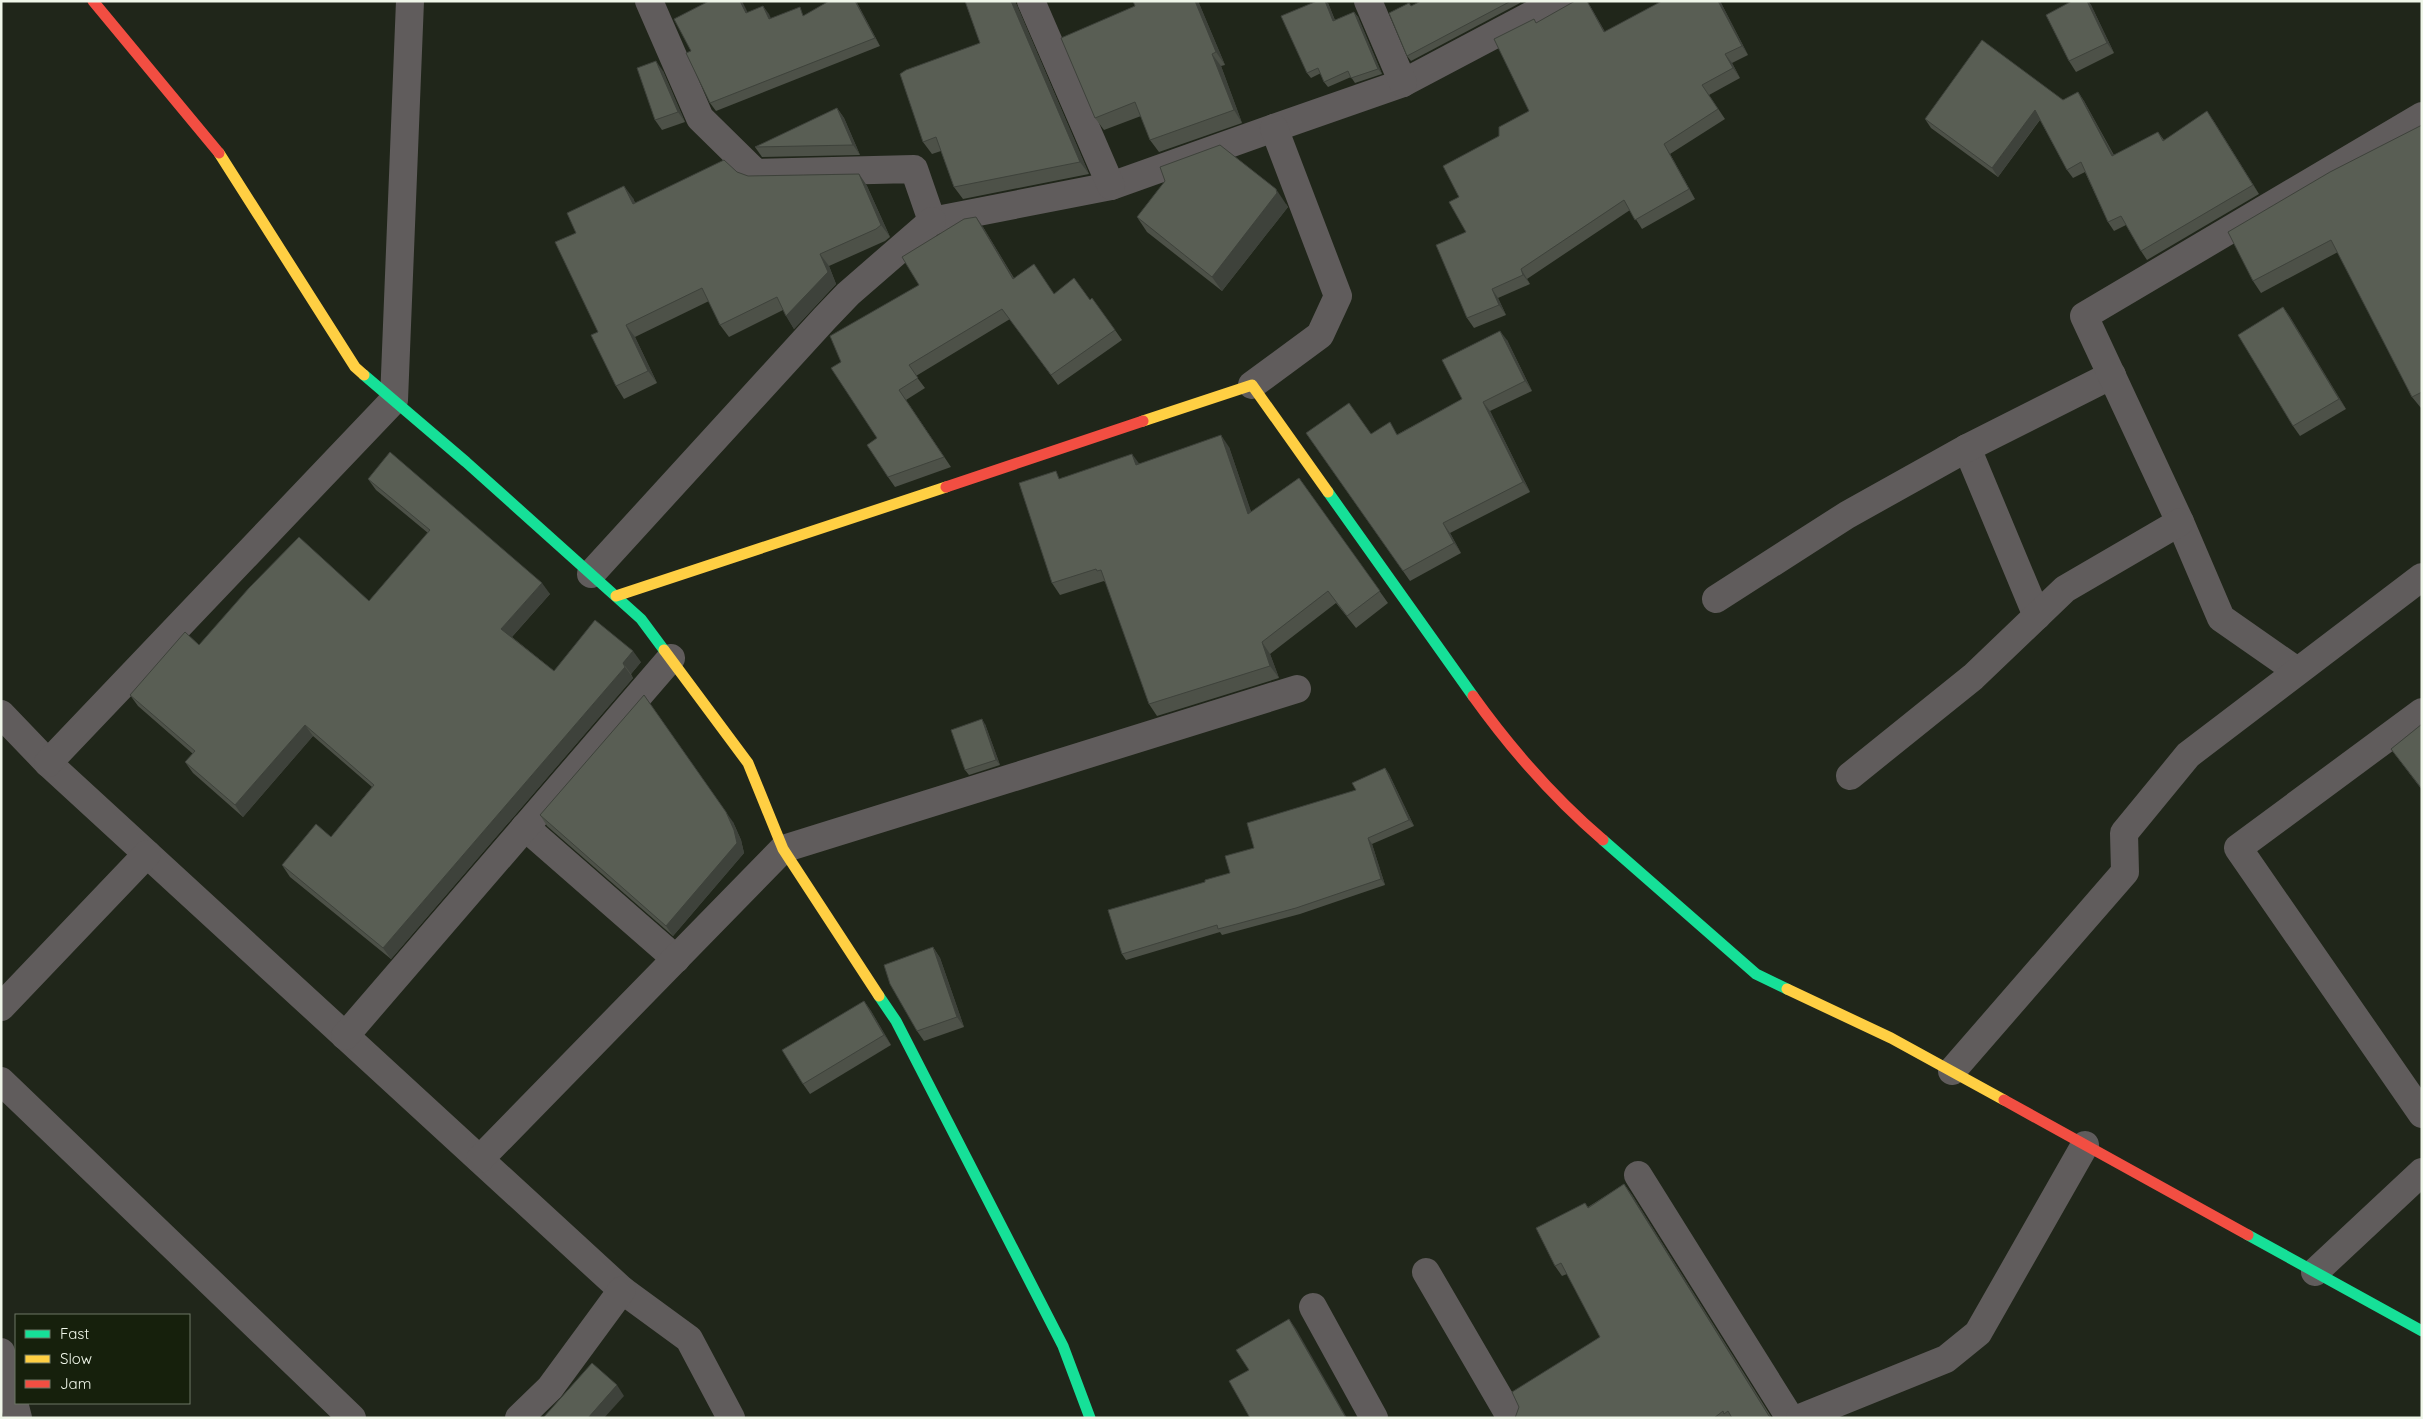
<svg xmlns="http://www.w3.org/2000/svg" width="2423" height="1419" viewBox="0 0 2423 1419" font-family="Quicksand,sans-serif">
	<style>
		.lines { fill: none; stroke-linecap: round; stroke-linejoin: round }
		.street { stroke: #605c5c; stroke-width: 28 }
		.fast { stroke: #16e098; stroke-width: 11 }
		.slow { stroke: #ffcf43; stroke-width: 11 }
		.jam { stroke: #f24e42; stroke-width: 11 }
		.wall { fill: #4d5148 }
		.shaded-wall { fill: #3e423b }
		.building { fill: #595e54; stroke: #3e423b }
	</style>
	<rect width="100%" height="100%" fill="#20261a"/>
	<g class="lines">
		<!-- street -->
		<g class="street">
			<path d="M649 1 700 118 756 173 914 169 932 221 1111 186 1274 128 1403 83 1558 1"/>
			<path d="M1031 1 1111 186"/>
			<path d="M1368 1 1403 83"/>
			<path d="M1252 385 1320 335 1338 296 1274 128"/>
			<path d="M1967 448 2037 616"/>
			<path d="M591 574 825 318 848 294 932 221"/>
			<path d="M1716 599 1847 515 1967 448 2112 375"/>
			<path d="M2297 671 2221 618 2180 522 2084 316 2422 116"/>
			<path d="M2422 712 2238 848 2422 1114"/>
			<path d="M1 714 48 763 622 1290 689 1339 731 1418"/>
			<path d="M48 763 394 400 410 1"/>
			<path d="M1850 776 1973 677 2065 589 2180 522"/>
			<path d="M525 827 676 959"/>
			<path d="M1 1007 147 854"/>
			<path d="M345 1036 671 658"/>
			<path d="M1952 1071 2125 872 2124 833 2188 755 2422 577"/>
			<path d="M1 1081 352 1418"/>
			<path d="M480 1159 783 849 1297 689"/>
			<path d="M1638 1175 1790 1418"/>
			<path d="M1426 1272 1511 1418"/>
			<path d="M2315 1272 2422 1172"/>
			<path d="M1313 1307 1374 1418"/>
			<path d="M1 1352 18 1418"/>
			<path d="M519 1418 550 1388 622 1290"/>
			<path d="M1800 1418 1946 1359 1978 1333 2085 1145"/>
		</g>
		<!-- fast -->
		<g class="fast">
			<path d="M364 375 466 462 641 619 664 650"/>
			<path d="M1328 492 1473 696"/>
			<path d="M1603 840 1756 974 1787 989"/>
			<path d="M879 996 896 1021 1063 1346 1090 1418"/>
			<path d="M2248 1235 2422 1331"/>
		</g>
		<!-- slow -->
		<g class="slow">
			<path d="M219 153 355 367 364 375"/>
			<path d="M1143 421 1252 385 1328 492"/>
			<path d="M616 596 946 487"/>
			<path d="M664 650 748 763 783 849 879 996"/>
			<path d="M1787 989 1891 1038 2004 1100"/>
		</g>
		<!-- jam -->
		<g class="jam">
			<path d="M93 1 219 153"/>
			<path d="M946 487 1143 421"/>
			<path d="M1473 696C1511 749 1554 798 1603 840"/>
			<path d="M2004 1100 2248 1235"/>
		</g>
	</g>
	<!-- wall -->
	<g class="wall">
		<path d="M856 1 880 46 716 111 710 103 691 51 748 13 763 6 771 19 805 15Z"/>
		<path d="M965 1H1015L1089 174 963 199 954 187 941 151 932 154 923 142 980 43Z"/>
		<path d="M1133 1H1198L1225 65 1221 66 1242 123 1159 152 1150 140 1141 116 1104 130 1095 118 1135 6Z"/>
		<path d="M1421 1H1520V3L1411 61 1407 56Z"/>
		<path d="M1662 1H1720L1748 55 1732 63 1740 78 1709 95 1725 119 1670 154 1695 199 1642 229 1630 210 1527 279 1530 284 1498 298 1506 315 1474 328 1467 318 1466 232 1459 197 1499 136 1529 111 1534 19 1536 23 1590 6 1605 32Z"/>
		<path d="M2072 1H2088L2091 5 2114 53 2076 72 2069 61Z"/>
		<path d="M1328 3 1335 20 1354 12 1358 17 1382 74 1355 83 1351 77 1328 87 1324 82 1321 73 1311 78 1307 73Z"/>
		<path d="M663 71 685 122 662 130 655 120Z"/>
		<path d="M2078 92 2084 101 2114 155 2158 132 2164 140 2213 120 2259 194 2147 260 2141 251 2126 225 2114 231 2108 222 2085 172 2073 178 2067 170 2040 120 1998 177 1931 128 1925 119 2063 100Z"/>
		<path d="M837 108 844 118 860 155 762 157 755 147Z"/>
		<path d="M2422 125V408H2421L2412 397 2338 252 2261 293 2253 281Z"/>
		<path d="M737 172 748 176 859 174 867 186 890 237 885 241 829 266 836 284 794 329 783 310 729 337 720 325 709 301 635 337 657 383 624 399 616 386 598 332 576 233 633 198 635 203Z"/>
		<path d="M1286 204 1288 207 1222 291 1147 232 1137 217Z"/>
		<path d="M983 227 1014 278 1054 294 1090 300 1115 330 1122 340 1058 385 1010 319 916 376 925 388 906 400 951 467 895 487 888 477 877 438 841 362 919 285Z"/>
		<path d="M2283 307 2290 317 2346 409 2300 436 2293 426Z"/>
		<path d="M1507 340 1532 391 1490 411 1530 492 1450 533 1461 553 1410 581 1306 433 1398 434 1462 399Z"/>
		<path d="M1229 447 1251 512 1299 478 1388 603 1356 628 1336 603 1270 654 1279 678 1157 716 1149 704 1106 583 1104 581 1060 595 1052 583 1061 478Z"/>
		<path d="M368 479 550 594 512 637 554 671 641 662 631 674 633 678 391 959 290 877 282 865 331 837 372 787 313 736 243 817 193 773 185 762 193 754 138 706 130 695 369 601 428 533 376 490Z"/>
		<path d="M985 724 1000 765 969 775 965 770Z"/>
		<path d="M2422 724V790L2391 749Z"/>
		<path d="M1385 768 1389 774 1414 826 1372 844 1385 885 1300 914 1222 935 1220 932 1126 960 1122 954 1205 882 1230 873 1254 848 1356 790Z"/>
		<path d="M540 815 733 822 741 840 744 853 673 936 547 826Z"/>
		<path d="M933 947 940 958 964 1027 924 1041 917 1031Z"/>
		<path d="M864 1001 871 1011 891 1045 810 1094 803 1084Z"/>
		<path d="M1624 1184 1632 1195 1772 1418H1515L1600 1337 1567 1274 1562 1276 1555 1266 1585 1203 1588 1207Z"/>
	</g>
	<!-- shaded-wall -->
	<g class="shaded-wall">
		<path d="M740 1H742L752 21 746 13Z"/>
		<path d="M855 1H856L880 46 875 38Z"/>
		<path d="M1011 1H1015L1089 174 1080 162Z"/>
		<path d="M1195 1H1198L1225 65 1216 52Z"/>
		<path d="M1325 1 1328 3 1337 26 1333 21Z"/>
		<path d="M1587 1 1590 6 1611 42 1604 32Z"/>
		<path d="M1718 1H1720L1748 55 1742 46Z"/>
		<path d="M2087 1H2088L2091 5 2114 53 2107 43Z"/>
		<path d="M763 6 769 14 775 27 769 19Z"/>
		<path d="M1354 12 1358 17 1382 74 1378 69Z"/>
		<path d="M1212 54 1221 66 1242 123 1234 110Z"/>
		<path d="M1725 54 1732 63 1740 78 1733 68Z"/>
		<path d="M656 61 663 71 685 122 678 112Z"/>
		<path d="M2078 92 2084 101 2118 164 2112 156Z"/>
		<path d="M837 108 844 118 860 155 853 145Z"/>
		<path d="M2035 110 2041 118 1998 177 1992 168Z"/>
		<path d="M2207 111 2213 120 2259 194 2253 185Z"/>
		<path d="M1664 144 1670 154 1695 199 1689 189Z"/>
		<path d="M859 174 867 186 890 237 881 225Z"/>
		<path d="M624 186 633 198 641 216 633 204Z"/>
		<path d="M1276 189 1288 207 1222 291 1212 277Z"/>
		<path d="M976 217 983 227 1020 289 1013 279Z"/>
		<path d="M820 254 829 266 836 284 794 329 786 316Z"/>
		<path d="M1521 269 1530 284 1523 275Z"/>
		<path d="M1492 289 1498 298 1506 315 1499 305Z"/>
		<path d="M2283 307 2290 317 2346 409 2339 399Z"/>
		<path d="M626 325 635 337 657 383 648 371Z"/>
		<path d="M1500 331 1507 340 1532 391 1525 381Z"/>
		<path d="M1483 402 1490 411 1530 492 1523 482Z"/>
		<path d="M1221 435 1229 447 1256 526 1248 514Z"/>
		<path d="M1132 454 1141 466 1136 465Z"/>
		<path d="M1443 523 1450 533 1461 553 1454 543Z"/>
		<path d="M542 583 550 594 509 640 501 629Z"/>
		<path d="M1262 642 1270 654 1279 678 1270 666Z"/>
		<path d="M633 651 641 662 631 674 623 663Z"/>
		<path d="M625 667 633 678 391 959 383 948Z"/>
		<path d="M644 695 733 822 741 840 744 853 673 936 666 926Z"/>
		<path d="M982 719 985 724 1000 765 996 760Z"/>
		<path d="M305 725 313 736 243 817 235 805Z"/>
		<path d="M1385 768 1389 774 1414 826 1409 820Z"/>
		<path d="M1368 838 1372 844 1385 885 1381 879Z"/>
		<path d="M933 947 940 958 964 1027 957 1017Z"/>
		<path d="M864 1001 871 1011 891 1045 884 1035Z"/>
		<path d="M1624 1184 1632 1195 1771 1418Z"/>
		<path d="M1289 1319 1296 1329 1347 1418H1346Z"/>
		<path d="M617 1385 624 1396 604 1418H588Z"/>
	</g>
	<!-- building -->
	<g class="building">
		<path d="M709 1H740L746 13 763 6 769 19 800 7 803 16 829 1H855L875 38 710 103 686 53 691 51 674 19Z"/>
		<path d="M965 1H1011L1080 162 954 187 936 137 923 142 900 74 906 70 980 43Z"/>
		<path d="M1133 1H1195L1216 52 1212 54 1234 110 1150 140 1135 102 1095 118 1061 38 1135 6Z"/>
		<path d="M1317 1H1325L1333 21 1354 12 1378 69 1351 78 1348 71 1324 82 1318 68 1307 73 1281 16Z"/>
		<path d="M1421 1H1511L1407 56 1389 13 1409 3 1411 6Z"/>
		<path d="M1575 1H1587L1604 32 1662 1H1718L1742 46 1725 54 1733 68 1702 85 1718 109 1664 144 1689 189 1635 220 1624 200 1521 269 1523 275 1492 289 1499 305 1467 318 1436 245 1466 232 1449 202 1459 197 1443 166 1499 136V127L1529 111 1494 39 1534 19 1536 23Z"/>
		<path d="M2072 1H2087L2107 43 2069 61 2046 15Z"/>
		<path d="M1982 40 2063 100 2078 92 2112 156 2158 132 2163 141 2207 111 2253 185 2141 251 2121 216 2108 222 2081 162 2067 170 2035 110 1992 168 1925 119Z"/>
		<path d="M656 61 678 112 655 120 637 68Z"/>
		<path d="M837 108 853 145 755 147Z"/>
		<path d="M2422 125V392L2412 397 2331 240 2253 281 2228 232 2330 172Z"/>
		<path d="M1220 145 1276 189 1277 193 1212 277 1137 217 1165 181 1160 167Z"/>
		<path d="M724 160 737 172 748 176 859 174 881 225 876 229 820 254 828 272 786 316 777 297 720 325 702 288 626 325 648 371 616 386 591 335 598 332 555 242 576 233 567 213 624 186 633 204Z"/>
		<path d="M976 217 1013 279 1034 264 1054 294 1074 278 1090 300 1092 298 1115 330 1051 375 1002 309 909 365 918 378 899 390 944 457 888 477 867 445 877 438 831 368 841 362 830 336 919 285 902 257 964 219Z"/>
		<path d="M2283 307 2339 399 2293 426 2238 335Z"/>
		<path d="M1500 331 1525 381 1483 402 1523 482 1443 523 1454 543 1403 571 1306 433 1349 403 1371 434 1390 422 1397 435 1462 399 1442 360Z"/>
		<path d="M1221 435 1248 514 1299 478 1380 591 1347 616 1328 591 1262 642 1270 666 1149 704 1101 570 1097 571 1096 569 1052 583 1019 483 1056 471 1059 479 1132 454 1136 465Z"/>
		<path d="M390 452 542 583 501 629 554 671 595 620 633 651 623 663 625 667 383 948 282 865 316 824 331 837 374 785 305 725 235 805 185 762 195 751 130 695 185 632 199 645 249 588 299 537 369 601 430 530 368 479Z"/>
		<path d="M644 695 726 812 734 830 737 843 666 926 540 815Z"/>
		<path d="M982 719 996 760 965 770 951 730Z"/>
		<path d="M2422 724V789L2391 749Z"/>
		<path d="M1385 768 1409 820 1368 838 1381 879 1296 908 1218 929 1217 925 1122 954 1108 910 1205 882V880L1230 873 1225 856 1254 848 1247 823 1356 790 1352 783Z"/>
		<path d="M933 947 957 1017 917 1031 890 984 884 965Z"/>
		<path d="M864 1001 884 1035 803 1084 782 1050Z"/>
		<path d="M1624 1184 1769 1416 1772 1418H1732L1728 1411 1724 1414 1723 1411 1714 1418H1515L1519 1407 1512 1392 1600 1337 1561 1263 1555 1266 1536 1228 1585 1203 1588 1208Z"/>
		<path d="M1289 1319 1346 1418H1250L1229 1381 1249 1370 1236 1350Z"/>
		<path d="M592 1363 617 1385 588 1418H543Z"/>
	</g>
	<!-- border -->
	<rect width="2423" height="1419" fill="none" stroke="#eff6e9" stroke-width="5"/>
	<!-- legend -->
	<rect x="15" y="1314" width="175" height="90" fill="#16200c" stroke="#6d7664"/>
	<rect x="25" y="1330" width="25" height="8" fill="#16e098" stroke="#6d7664"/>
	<text x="60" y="1339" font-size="15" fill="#eff6e9">Fast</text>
	<rect x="25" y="1355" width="25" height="8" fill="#ffcf43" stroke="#6d7664"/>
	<text x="60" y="1364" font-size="15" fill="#eff6e9">Slow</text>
	<rect x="25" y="1380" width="25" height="8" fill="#f24e42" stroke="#6d7664"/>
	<text x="60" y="1389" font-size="15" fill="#eff6e9">Jam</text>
</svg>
